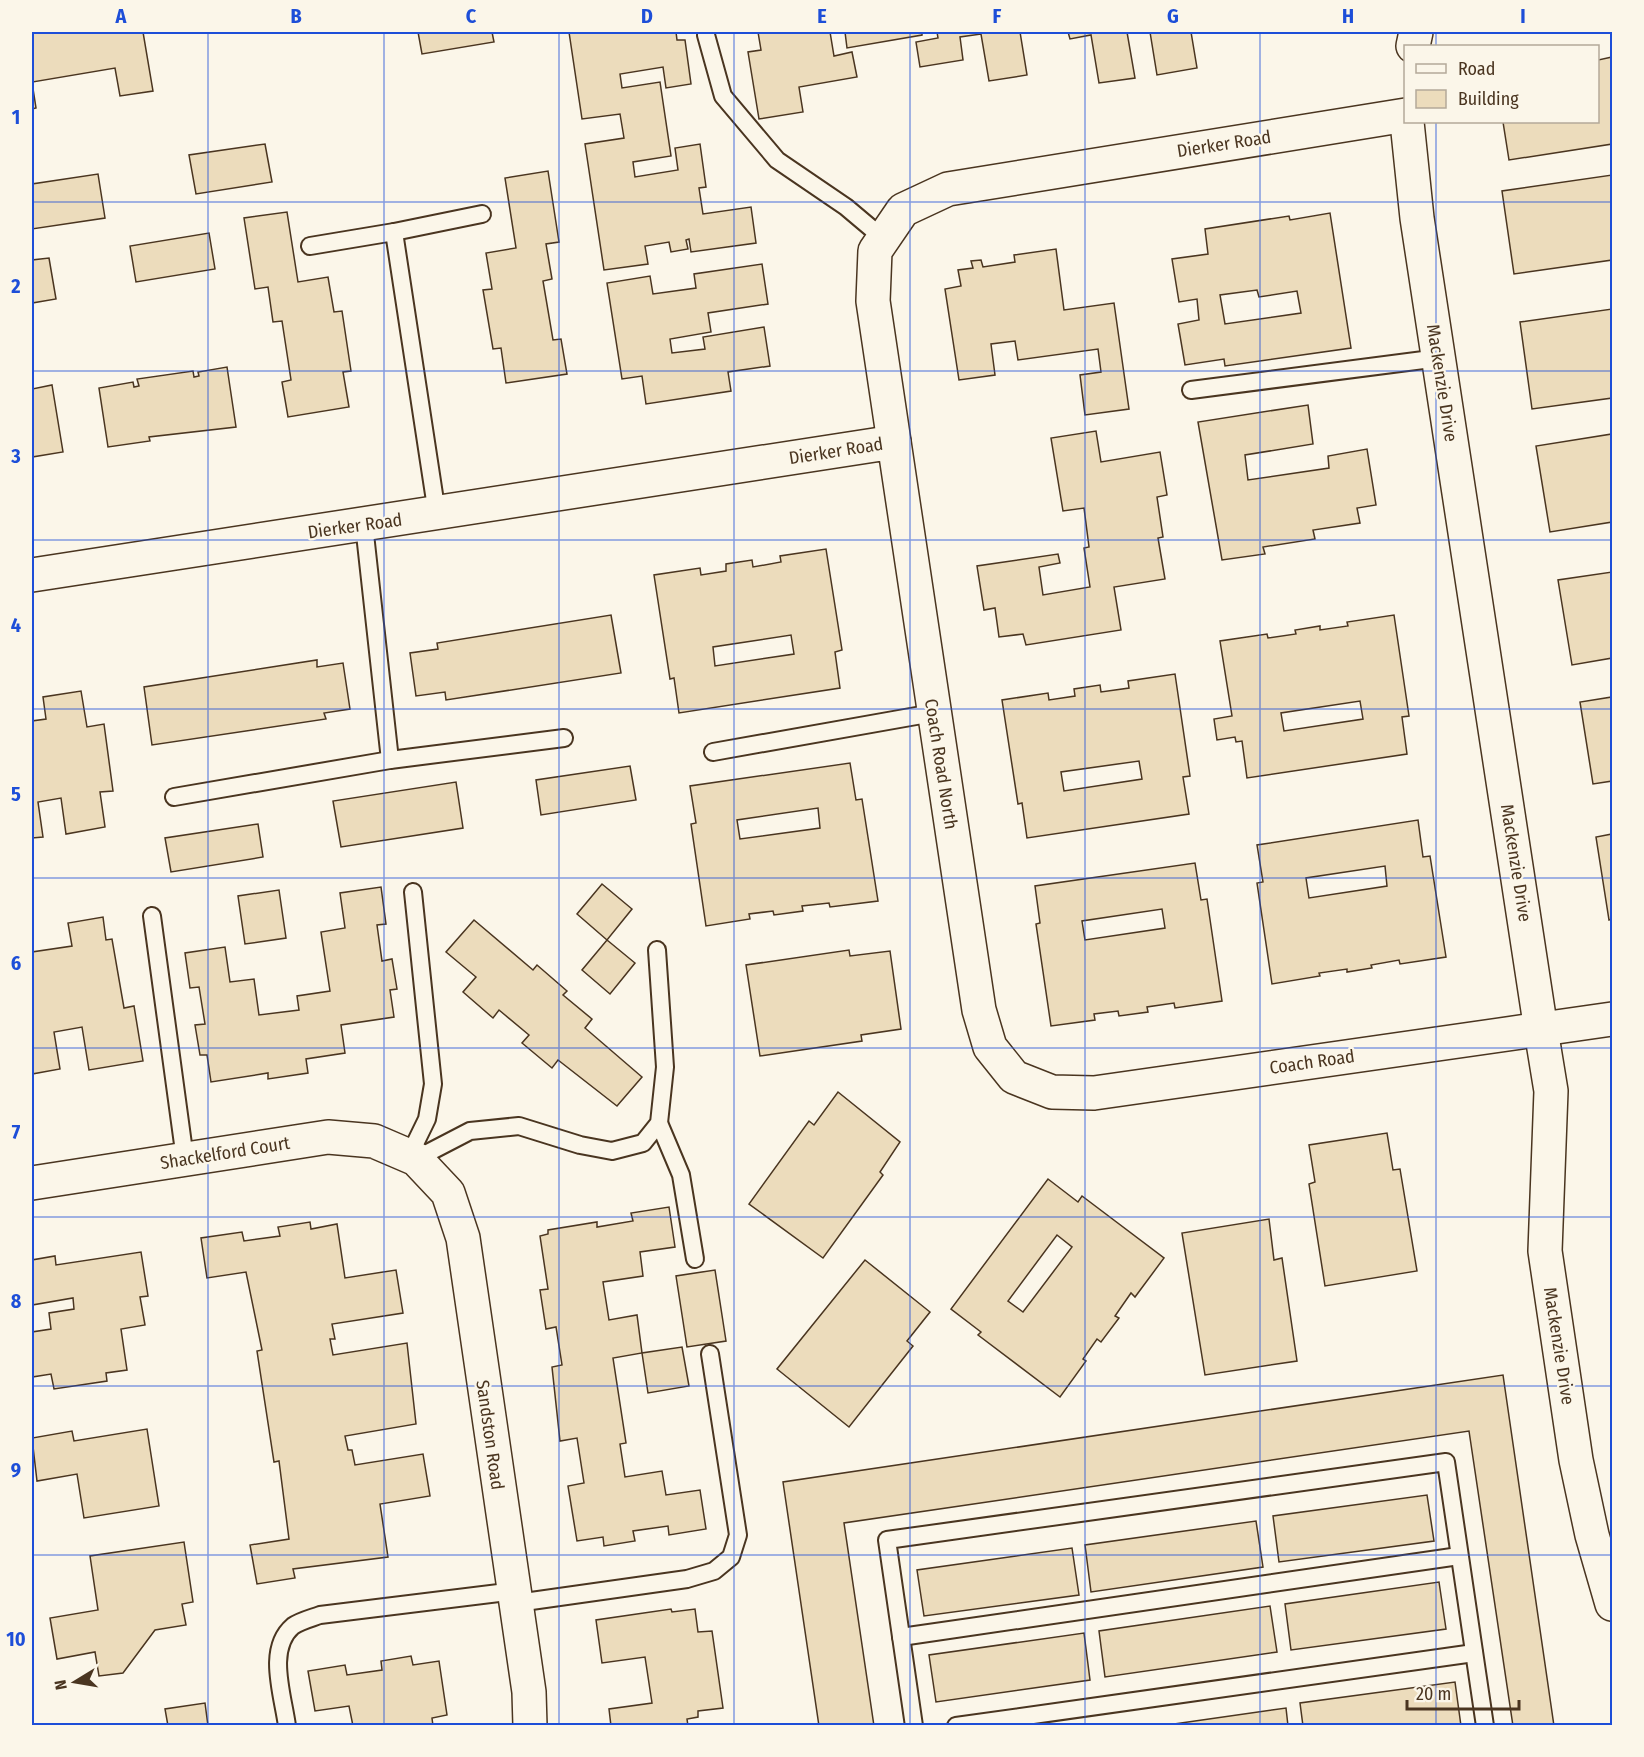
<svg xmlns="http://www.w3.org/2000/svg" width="1644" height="1757" viewBox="0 0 1644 1757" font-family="'Fira Sans Condensed',sans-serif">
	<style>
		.building { fill: #ecdcbc; stroke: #4a3520; stroke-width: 1.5; fill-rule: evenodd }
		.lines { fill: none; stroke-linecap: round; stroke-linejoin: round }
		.lane-casing { stroke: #4a3520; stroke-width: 20 }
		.street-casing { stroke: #4a3520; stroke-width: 36 }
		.secondary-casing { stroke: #4a3520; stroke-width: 36 }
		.lane { stroke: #fbf6e9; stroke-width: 16 }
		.street { stroke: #fbf6e9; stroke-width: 33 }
		.secondary { stroke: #fbf6e9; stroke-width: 33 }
		.grid { fill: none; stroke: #1d4ed8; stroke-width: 1.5; stroke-opacity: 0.55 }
		.labels { text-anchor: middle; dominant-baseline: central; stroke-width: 4.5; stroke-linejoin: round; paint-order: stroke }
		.street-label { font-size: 18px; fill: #4a3520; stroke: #fbf6e9 }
		.neatline { fill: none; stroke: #1d4ed8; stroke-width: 2 }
		.grid-label { font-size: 20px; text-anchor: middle; font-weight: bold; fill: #1d4ed8 }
	</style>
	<rect width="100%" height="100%" fill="#fbf6e9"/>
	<!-- building -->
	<g class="building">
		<path d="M32 32H143L153 91 120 96 115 68 32 82 36 108 32 109Z"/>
		<path d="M418 32H492L494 42 422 54Z"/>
		<path d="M569 32H676L677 40H685L691 84 666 88 663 67 620 74 622 88 660 82 671 156 633 162 635 177 678 170 675 148 700 144 706 187 699 188 703 214 751 207 756 243 691 252 689 239 686 240 688 249 671 252 669 242 645 246 648 264 604 270 585 144 624 138 620 114 582 119Z"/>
		<path d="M758 32H830L834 56 852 52 857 77 799 87 803 112 759 119 748 52 761 50Z"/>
		<path d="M845 32H922V35L847 48Z"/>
		<path d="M937 32H1020L1027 75 989 81 981 34 960 37 963 60 920 67 916 42 938 38Z"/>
		<path d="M1068 32H1127L1135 78 1099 83 1091 35 1070 39Z"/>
		<path d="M1150 32H1191L1197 68 1157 75Z"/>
		<path d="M1612 57V144L1509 160 1503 122H1598V60Z"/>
		<path d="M265 144 272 182 196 194 189 155Z"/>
		<path d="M548 171 559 242 546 244 552 279 543 281 553 340 561 339 567 374 506 383 501 348 493 349 483 290 492 289 486 253 516 248 505 178Z"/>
		<path d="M98 174 105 218 32 229V184Z"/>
		<path d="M1612 175V260L1514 274 1502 191Z"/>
		<path d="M287 212 298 282 328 277 334 312 342 311 351 371 343 372 349 407 288 417 282 382 291 380 282 321 273 322 268 287 255 289 244 218Z"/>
		<path d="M1330 213 1351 348 1225 366 1224 359 1185 365 1178 324 1199 320 1197 299 1179 302 1172 259 1208 254 1205 229 1289 216 1290 220ZM1257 290 1259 297 1297 291 1301 313 1225 324 1220 295Z"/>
		<path d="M209 233 215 269 136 282 130 246Z"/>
		<path d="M1056 249 1064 310 1114 303 1129 409 1085 415 1080 375 1101 372 1098 349 1018 360 1015 341 991 344 995 375 959 380 945 289 961 286 958 270 973 268 971 261 981 260 983 267 1015 262 1014 255Z"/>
		<path d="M49 258 56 299 32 303V260Z"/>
		<path d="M762 264 768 304 708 313 711 332 670 339 672 353 705 349 703 337 764 327 770 366 728 372 731 391 646 404 642 376 622 379 607 283 650 276 653 294 696 288 694 274Z"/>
		<path d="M1612 309V398L1532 409 1520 322Z"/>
		<path d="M227 367 236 427 149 437 150 441 108 447 99 388 133 382 134 387 139 386 137 379 193 371 194 377 199 376 198 372Z"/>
		<path d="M52 385 63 452 32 457V389Z"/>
		<path d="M1308 405 1313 444 1245 455 1248 480 1329 468 1328 456 1367 449 1376 505 1357 508 1360 523 1313 530 1315 539 1263 547 1265 554 1222 560 1198 422Z"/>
		<path d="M1096 431 1101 462 1160 452 1167 495 1157 497 1163 537 1158 538 1165 579 1114 587 1121 630 1026 645 1023 634 999 637 995 608 984 610 977 566 1058 554 1060 563 1039 567 1043 595 1090 587 1084 548 1089 547 1084 508 1063 511 1051 438Z"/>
		<path d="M1612 434V522L1550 532 1536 446Z"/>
		<path d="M826 549 842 650 835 652 840 688 679 713 674 678 670 679 654 575 700 568 701 575 726 571V564L752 560 753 567 781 562 780 556ZM791 635 794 654 715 666 713 647Z"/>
		<path d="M1612 572V658L1572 665 1558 580Z"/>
		<path d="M611 615 621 673 446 700 445 692 416 696 410 653 438 649 437 643Z"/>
		<path d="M1394 615 1409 716 1402 717 1407 754 1247 778 1242 741 1236 742 1235 737 1217 740 1214 719 1232 716 1220 641 1267 634 1268 638 1296 634 1295 630 1320 626V630L1348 626 1347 622ZM1360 701 1363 719 1284 731 1281 713Z"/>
		<path d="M317 660V667L343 663 350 709 324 713 326 719 152 745 144 687Z"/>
		<path d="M1175 674 1190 776 1183 777 1189 814 1027 838 1022 803 1018 804 1002 700 1048 693 1049 700 1075 696 1074 689 1100 685 1101 692 1129 688 1128 681ZM1139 761 1142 779 1064 791 1061 772Z"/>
		<path d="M81 691 87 727 104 724 113 791 100 792 105 827 66 834 61 798 38 802 43 837 32 838V721L46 719 43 697Z"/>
		<path d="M1612 697V781L1593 784 1580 702Z"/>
		<path d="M850 763 856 800 862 799 878 901 830 907 829 903 802 906 803 911 774 915 773 911 749 914 750 919 706 926 691 824 696 823 690 786ZM818 808 820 828 740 839 737 820Z"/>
		<path d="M630 766 636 800 541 815 536 780Z"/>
		<path d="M456 782 463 828 341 847 333 801Z"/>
		<path d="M1418 820 1423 857 1430 856 1446 957 1400 964 1399 960 1371 965 1372 968 1347 972V969L1319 973 1320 976 1272 984 1257 883 1263 882 1257 845ZM1385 866 1387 886 1309 898 1306 878Z"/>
		<path d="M258 824 263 857 171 872 165 838Z"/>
		<path d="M1612 834V919L1609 920 1596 837Z"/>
		<path d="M1195 863 1201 900 1207 899 1222 1001 1175 1008 1174 1003 1147 1007 1148 1012 1119 1016 1118 1011 1094 1014 1095 1020 1051 1026 1036 924 1040 923 1035 886ZM1162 909 1165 928 1085 940 1082 921Z"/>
		<path d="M602 884 632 909 607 940 577 914Z"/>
		<path d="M381 887 386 924 377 925 382 961 392 959 397 989 390 990 394 1017 341 1025 345 1053 306 1059 308 1073 268 1079V1073L211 1082 207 1055H200L195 1025 205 1024 199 987 190 988 185 953 225 947 230 982 254 979 259 1015 299 1010 297 996 330 991 321 932 345 928 340 893Z"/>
		<path d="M279 890 286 938 245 944 238 896Z"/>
		<path d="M103 917 106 940 112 939 124 1008 134 1006 143 1061 89 1070 82 1027 54 1032 60 1069 32 1074V952L72 946 68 923Z"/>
		<path d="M474 920 533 970 537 965 567 991 563 995 592 1019 585 1028 642 1077 617 1106 558 1060 552 1068 522 1043 529 1035 499 1010 493 1018 463 992 476 977 446 952Z"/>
		<path d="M607 940 635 963 610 994 582 970Z"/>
		<path d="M849 950 850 956 890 951 901 1029 861 1035 862 1041 760 1056 746 965Z"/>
		<path d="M838 1092 900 1142 880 1172 883 1175 823 1258 749 1204 809 1121 814 1125Z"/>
		<path d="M1387 1133 1393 1170 1400 1169 1417 1271 1325 1286 1309 1184 1315 1182 1309 1145Z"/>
		<path d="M1048 1179 1078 1202 1082 1196 1164 1258 1135 1297 1131 1293 1115 1316 1119 1318 1101 1342 1097 1339 1083 1359 1086 1361 1060 1397 978 1335 981 1332 951 1309ZM1057 1235 1072 1247 1023 1312 1008 1301Z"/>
		<path d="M669 1207 675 1247 640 1252 643 1276 603 1282 609 1320 637 1315 642 1353 613 1358 626 1443 620 1444 625 1477 662 1471 666 1495 700 1490 706 1529 669 1535 668 1526 633 1531 635 1541 604 1546 603 1537 577 1541 568 1486 584 1483 577 1438 560 1441 552 1367 562 1365 556 1327 546 1329 540 1290 548 1289 540 1236 548 1234V1230L597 1222V1227L633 1221 631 1213Z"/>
		<path d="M1269 1219 1274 1260 1282 1258 1297 1361 1205 1375 1182 1233Z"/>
		<path d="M310 1222 311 1229 337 1224 345 1278 396 1270 403 1313 332 1324 335 1339H330L333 1355 407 1343 416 1424 345 1436 348 1450H352L355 1465 423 1454 430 1496 380 1504 388 1557 293 1569 295 1578 257 1584 250 1545 289 1539 279 1461 274 1462 257 1351 262 1350 246 1272 207 1278 201 1238 242 1232 244 1241 280 1236 278 1227Z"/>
		<path d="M141 1252 148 1296 140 1297 145 1325 121 1329 127 1370 106 1373 107 1381 54 1389 51 1374 32 1377V1332L51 1329 49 1313 74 1309 73 1298 32 1305V1260L55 1256 56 1265Z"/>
		<path d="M865 1260 930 1312 907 1341 913 1346 849 1427 777 1369Z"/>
		<path d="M715 1270 726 1341 687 1347 676 1276Z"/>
		<path d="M682 1347 689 1386 648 1393 642 1353Z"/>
		<path d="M1503 1375 1554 1726H1513L1469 1431 844 1523 874 1726H819L783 1482Z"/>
		<path d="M147 1429 159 1506 84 1518 77 1474 37 1481 32 1438 72 1431 74 1441Z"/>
		<path d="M1427 1495 1434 1541 1279 1562 1273 1516Z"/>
		<path d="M1256 1521 1263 1567 1091 1592 1085 1545Z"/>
		<path d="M184 1542 193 1602 182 1604 186 1625 155 1630 123 1673 99 1676 95 1652 57 1659 50 1618 98 1610 90 1556Z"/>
		<path d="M1072 1548 1079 1595 924 1616 917 1570Z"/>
		<path d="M1439 1582 1446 1629 1291 1650 1285 1604Z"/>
		<path d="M1270 1606 1277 1652 1105 1677 1099 1631Z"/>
		<path d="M671 1609 672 1612 695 1609 698 1632 712 1631 723 1708 698 1711V1717L687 1719 688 1726H611L609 1709 652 1703 645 1657 602 1663 596 1620Z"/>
		<path d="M1084 1633 1090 1680 936 1702 929 1655Z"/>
		<path d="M411 1656 413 1665 439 1661 447 1715 432 1718 433 1726H353L349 1706 315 1711 308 1671 345 1665 347 1675 382 1670 381 1661Z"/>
		<path d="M1455 1682 1461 1726H1303L1300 1703Z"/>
		<path d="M205 1703 208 1726H168L165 1709Z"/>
		<path d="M1286 1708 1288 1726H1160Z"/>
	</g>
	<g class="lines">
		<!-- lane casing -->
		<g class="lane-casing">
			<g id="lane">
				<path d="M706 35 723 96 777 160 846 207 884 239"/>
				<path d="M394 232 482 214"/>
				<path d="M310 246 394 232 437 514"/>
				<path d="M1191 390 1439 358"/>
				<path d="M364 525 390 760 564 738"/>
				<path d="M713 752 933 713"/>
				<path d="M174 797 390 760"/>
				<path d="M152 916 185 1159"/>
				<path d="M659 1123 681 1175 695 1259"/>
				<path d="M409 1156 427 1119 433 1084 413 892"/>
				<path d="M416 1159 470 1131 519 1126 580 1145 612 1151 643 1143 659 1123 665 1067 657 950"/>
				<path d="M517 1603 687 1579 714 1571 731 1557 738 1535 710 1354"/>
				<path d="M901 1637 1459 1556"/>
				<path d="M287 1726C283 1695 266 1649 293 1626 300 1621 312 1618 320 1615L515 1591"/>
				<path d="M914 1726 887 1540 1446 1462 1485 1726"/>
				<path d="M956 1726 1474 1653"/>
			</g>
		</g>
		<!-- street casing -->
		<g class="street-casing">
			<g id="street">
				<path d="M894 442 873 301 875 251 903 210 948 189 1406 115"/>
				<path d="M1541 1030 1551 1091 1545 1251 1576 1460 1592 1535 1612 1604"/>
				<path d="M32 1183 328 1137 374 1141 416 1159 448 1193 463 1238 529 1692 530 1726"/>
			</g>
		</g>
		<!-- secondary casing -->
		<g class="secondary-casing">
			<g id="secondary">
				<path d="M1413 46 1416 32"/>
				<path d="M1407 122 1417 218 1541 1030"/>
				<path d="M32 575 894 442 979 1010 990 1047 1014 1077 1052 1092 1094 1093 1612 1019"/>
			</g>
		</g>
		<!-- lane -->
		<use href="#lane" class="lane"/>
		<!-- street -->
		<use href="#street" class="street"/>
		<!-- secondary -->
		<use href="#secondary" class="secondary"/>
	</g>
	<!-- grid -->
	<path class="grid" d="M208 32V1726M384 32V1726M559 32V1726M734 32V1726M910 32V1726M1085 32V1726M1260 32V1726M1436 32V46M1436 122V1726M32 202H1612M32 371H1612M32 540H1612M32 709H1612M32 878H1612M32 1048H1612M32 1217H1612M32 1386H1612M32 1555H1612"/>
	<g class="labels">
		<!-- street labels -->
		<g class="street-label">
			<text transform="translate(1224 144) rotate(-9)">Dierker Road</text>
			<text transform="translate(1442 383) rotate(81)">Mackenzie Drive</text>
			<text transform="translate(836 451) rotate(-9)">Dierker Road</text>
			<text transform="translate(355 526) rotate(-8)">Dierker Road</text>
			<text transform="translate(941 764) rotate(81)">Coach Road North</text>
			<text transform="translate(1516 863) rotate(81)">Mackenzie Drive</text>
			<text transform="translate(1312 1062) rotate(-8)">Coach Road</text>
			<text transform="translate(225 1153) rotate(-9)">Shackelford Court</text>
			<text transform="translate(1559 1346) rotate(81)">Mackenzie Drive</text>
			<text transform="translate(490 1435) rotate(82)">Sandston Road</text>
		</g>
	</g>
	<!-- border -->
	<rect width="1644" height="1757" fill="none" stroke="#fbf6e9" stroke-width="66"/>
	<!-- legend -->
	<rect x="1404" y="45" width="195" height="78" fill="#fbf6e9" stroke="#b4a999" stroke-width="1.5"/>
	<rect x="1416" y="64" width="30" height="9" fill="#fbf6e9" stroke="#b4a999" stroke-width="1.5"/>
	<text x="1458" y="75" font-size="18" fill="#4a3520">Road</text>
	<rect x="1416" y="90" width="30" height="18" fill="#ecdcbc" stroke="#b4a999" stroke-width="1.5"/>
	<text x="1458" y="105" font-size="18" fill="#4a3520">Building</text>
	<!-- north arrow -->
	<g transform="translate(75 1682) rotate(259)" stroke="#fbf6e9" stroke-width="4.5" paint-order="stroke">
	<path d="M0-4.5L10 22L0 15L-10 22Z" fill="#4a3520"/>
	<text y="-9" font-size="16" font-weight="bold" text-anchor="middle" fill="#4a3520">N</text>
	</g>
	<!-- scale -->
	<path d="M1407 1700v9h112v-9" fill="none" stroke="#4a3520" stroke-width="3"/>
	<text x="1416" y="1700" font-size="18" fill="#4a3520" stroke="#fbf6e9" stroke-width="4.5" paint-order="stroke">20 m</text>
	<rect x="33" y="33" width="1578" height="1691" class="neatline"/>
	<g class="grid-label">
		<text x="121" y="23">A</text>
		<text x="296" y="23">B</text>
		<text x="471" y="23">C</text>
		<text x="647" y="23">D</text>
		<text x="822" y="23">E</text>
		<text x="997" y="23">F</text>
		<text x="1173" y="23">G</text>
		<text x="1348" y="23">H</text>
		<text x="1523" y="23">I</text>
		<text x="16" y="124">1</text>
		<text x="16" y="293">2</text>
		<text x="16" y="463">3</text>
		<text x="16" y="632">4</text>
		<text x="16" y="801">5</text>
		<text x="16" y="970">6</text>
		<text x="16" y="1139">7</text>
		<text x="16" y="1308">8</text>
		<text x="16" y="1477">9</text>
		<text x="16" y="1646">10</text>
	</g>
</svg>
